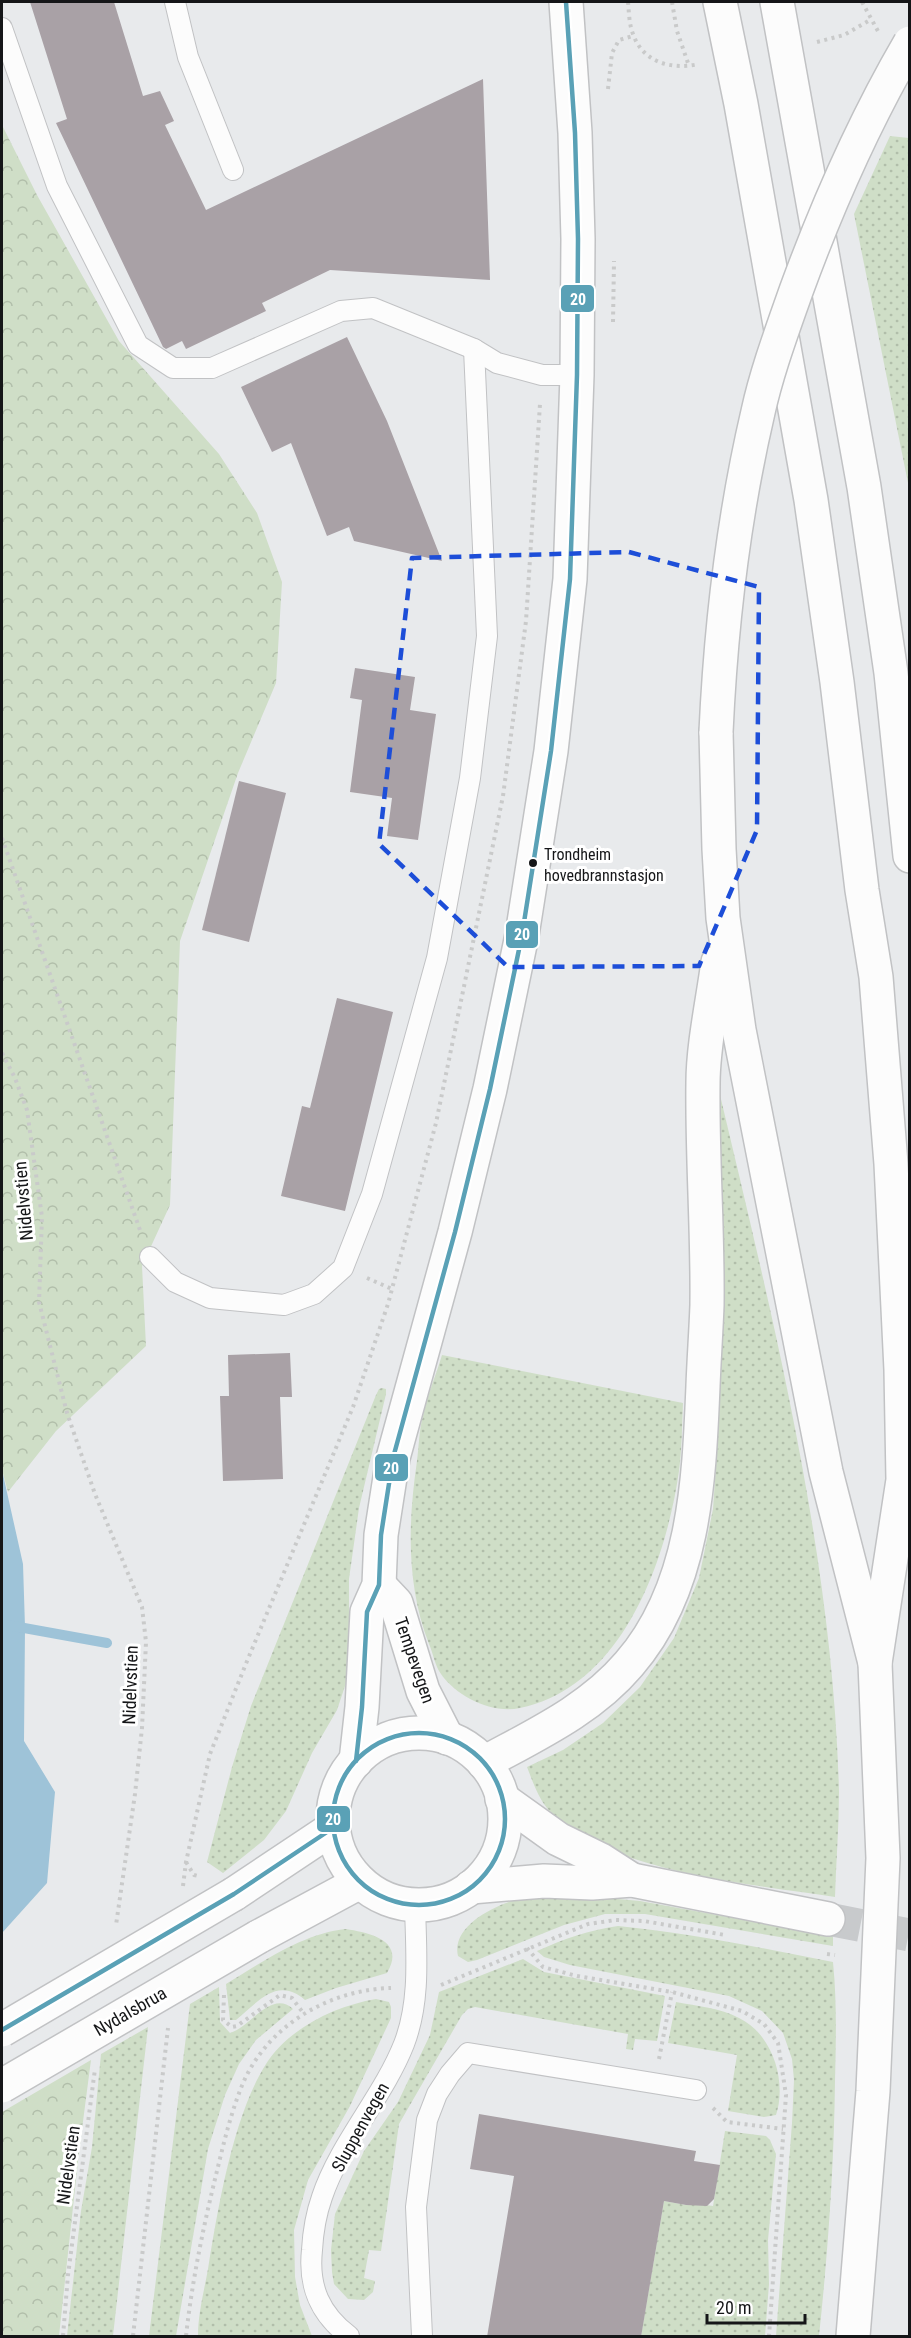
<svg xmlns="http://www.w3.org/2000/svg" width="911" height="2338" viewBox="0 0 911 2338" font-family="'Roboto Condensed',sans-serif">
	<style>
		.grass { fill: url(#grass-dots) }
		.forest { fill: url(#forest-crowns) }
		.water { fill: #9ec3d8 }
		.lines { fill: none; stroke-linecap: round; stroke-linejoin: round }
		.stream { stroke: #9ec3d8; stroke-width: 10 }
		.building { fill: #a9a1a6 }
		.highway-tunnel { stroke: #c8cacc; stroke-width: 33; stroke-dasharray: 33 16; stroke-linecap: butt }
		.lane-casing { stroke: #c1c2c4; stroke-width: 22 }
		.secondary-casing { stroke: #c1c2c4; stroke-width: 36 }
		.primary-casing { stroke: #c1c2c4; stroke-width: 36 }
		.highway-casing { stroke: #c1c2c4; stroke-width: 36 }
		.path { stroke: #c9caca; stroke-width: 4; stroke-dasharray: 3 4.5; stroke-linecap: butt }
		.lane { stroke: #fcfcfc; stroke-width: 20 }
		.secondary { stroke: #fcfcfc; stroke-width: 33 }
		.primary { stroke: #fcfcfc; stroke-width: 33 }
		.highway { stroke: #fcfcfc; stroke-width: 33 }
		.highway-bridge-casing { stroke: #c1c2c4; stroke-width: 36; stroke-linecap: butt }
		.highway-bridge { stroke: #fcfcfc; stroke-width: 33 }
		.bus-1-casing { stroke: #fff; stroke-width: 9 }
		.bus-1 { stroke: #5aa1b6; stroke-width: 4.5 }
		.marked { fill: none; stroke: #1d4ed8; stroke-width: 4.5; stroke-dasharray: 12 8; stroke-linejoin: round }
		.bus-dot { fill: #151618; stroke: #fff; stroke-width: 2 }
		.labels { text-anchor: middle; dominant-baseline: central; stroke-width: 6; stroke-linejoin: round; paint-order: stroke }
		.bus-label { font-size: 16px; fill: #151618; stroke: #fff; text-anchor: start }
		.street-label { font-size: 18px; fill: #151618; stroke: #fff }
		.line-badge { stroke: #fff; stroke-width: 2 }
		.badge-label { font-size: 16px; text-anchor: middle; font-weight: bold; fill: #fff }
	</style>
	<defs>
		<pattern id="grass-dots" width="8" height="8" patternUnits="userSpaceOnUse" patternTransform="scale(1.5)"><rect width="8" height="8" fill="#cfdec7"/><path d="M2 2h.1M6 6h.1" fill="none" stroke="#b1beaa" stroke-width="1.8" stroke-linecap="round"/></pattern>
		<pattern id="forest-crowns" width="20" height="18" patternUnits="userSpaceOnUse" patternTransform="scale(1.5)"><rect width="20" height="18" fill="#cfdec7"/><path d="M2 6a3 3 0 1 1 6 0M12 15a3 3 0 1 1 6 0" fill="none" stroke="#b1beaa"/></pattern>
	</defs>
	<rect width="100%" height="100%" fill="#e8eaec"/>
	<!-- grass -->
	<g class="grass">
		<path d="M890 136 909 138V488L854 214Z"/>
		<path d="M716 1078C771 1311 833 1553 839 1792 839 1827 836 1862 835 1897 753 1884 602 1872 547 1808 538 1797 532 1780 527 1767L563 1750 603 1723 640 1687 674 1638 699 1578 713 1509 718 1437 721 1204Z"/>
		<path d="M442 1355 683 1403C682 1425 682 1449 679 1471 666 1562 622 1687 520 1708 492 1714 457 1697 441 1674 435 1666 433 1653 429 1644 406 1585 408 1522 417 1461 419 1446 419 1430 423 1416 427 1396 436 1375 442 1355Z"/>
		<path d="M382 1388 386 1389V1394L359 1508 349 1579V1649L346 1683 337 1710 312 1753 286 1811 264 1840 223 1873 207 1862 232 1767 251 1706 376 1395 379 1389Z"/>
		<path d="M574 1895 640 1901 833 1936V1946L645 1914H605L564 1925 477 1960 468 1962 458 1956C450 1923 505 1900 531 1896 545 1894 560 1895 574 1895Z"/>
		<path d="M618 1926C690 1933 762 1948 833 1962 837 2002 836 2041 835 2081 834 2167 828 2252 819 2336H776L792 2123 794 2080 792 2059 783 2033 762 2011 729 1996 570 1965 544 1957 537 1951C564 1939 589 1930 618 1926Z"/>
		<path d="M346 1929C371 1933 406 1941 387 1973L336 1988 305 2000C277 1976 258 2002 236 2020H230L226 1984C262 1962 304 1933 346 1929Z"/>
		<path d="M523 1959 544 1972 665 1996 657 2041 635 2039 633 2050 626 2049 628 2034 475 2007 468 2009 462 2015 399 2124 381 2251 369 2250 364 2278 375 2281 373 2292 364 2300 348 2299 334 2284 332 2272 331 2250 335 2214 364 2151 398 2102 430 2035 439 1992Z"/>
		<path d="M219 1987 220 2022 230 2033C250 2028 271 1989 293 2009L256 2040 239 2064 225 2095 208 2149 176 2336H149L190 2004Z"/>
		<path d="M376 1999 389 2002 391 2007V2018L350 2106 308 2180 294 2230 295 2277 300 2305 312 2336H198C198 2314 204 2291 208 2269 218 2208 233 2116 266 2064 289 2028 335 2006 376 1999Z"/>
		<path d="M676 2002C697 2006 720 2008 739 2018 773 2034 787 2082 776 2115L764 2117 728 2111 737 2055 668 2043Z"/>
		<path d="M148 2027 113 2336H67L81 2211 92 2147 101 2054Z"/>
		<path d="M725 2131 766 2136 770 2140 776 2154 768 2240 769 2284 765 2336H641L664 2201 686 2205 687 2202 713 2206Z"/>
	</g>
	<!-- forest -->
	<g class="forest">
		<path d="M2 125 37 195 119 341 219 454 257 513 282 582 276 683 238 773 180 941 170 1205 142 1266 146 1346 56 1431 8 1492 2 1470Z"/>
		<path d="M91 2060 79 2152 59 2336H2V2112Z"/>
	</g>
	<!-- water -->
	<path class="water" d="M2 1470 23 1564 25 1627 24 1741 55 1792 47 1883 2 1933Z"/>
	<g class="lines">
		<!-- stream -->
		<path class="stream" d="M2 1624 107 1643"/>
	</g>
	<!-- building -->
	<g class="building">
		<path d="M30 2H114L143 96 160 91 174 121 165 125 206 210 483 79 490 280 330 270 262 303 266 311 186 349 182 341 166 349 163 347 56 123 67 119Z"/>
		<path d="M347 337 387 421 442 561 354 541 349 527 327 536 291 443 272 452 241 387Z"/>
		<path d="M355 668 415 677 410 710 436 714 418 840 387 836 392 798 350 792 362 700 350 698Z"/>
		<path d="M239 781 286 793 249 942 202 930Z"/>
		<path d="M337 998 393 1012 345 1211 281 1196 302 1106 310 1108Z"/>
		<path d="M290 1353 292 1397H280L283 1479 223 1481 220 1396H229L228 1355Z"/>
		<path d="M479 2114 696 2151 694 2161 720 2165 714 2199 707 2206 686 2205 664 2201 641 2337H487L514 2176 470 2169Z"/>
	</g>
	<g class="lines">
		<!-- highway-tunnel -->
		<path class="highway-tunnel" d="M828 1919 910 1935"/>
		<!-- lane casing -->
		<g class="lane-casing">
			<g id="lane">
				<path d="M175 2 188 57 233 170"/>
				<path d="M2 28 57 186 138 345 173 368H212L341 311 373 308 474 349 497 363 542 375H577"/>
				<path d="M150 1257 175 1282 210 1298 284 1305 314 1294 343 1268 372 1194 437 958 470 778 487 636 474 349"/>
				<path d="M349 2336C320 2314 308 2287 312 2250 313 2232 316 2214 322 2197 340 2143 383 2097 404 2044 421 2000 416 1952 415 1905"/>
				<path d="M422 2336 416 2207 427 2120 437 2094 450 2074 468 2053 696 2090"/>
			</g>
		</g>
		<!-- secondary casing -->
		<g class="secondary-casing">
			<g id="secondary">
				<path d="M379 1585 396 1603 423 1691 447 1738"/>
				<path d="M356 1761 362 1707 367 1612 379 1585 381 1535 393 1458 455 1232 490 1089 522 935 551 751 570 579 577 375 578 239 575 133 566 2"/>
			</g>
		</g>
		<!-- primary casing -->
		<g class="primary-casing">
			<g id="primary">
				<path d="M720 2 741 104 811 500 837 682 862 890 876 977 891 1164 901 1370 903 1480 875 1663"/>
				<path d="M777 2 864 487 891 673 910 856"/>
			</g>
		</g>
		<!-- highway casing -->
		<g class="highway-casing">
			<g id="highway">
				<path d="M716 732 719 849 723 918 739 1030 826 1472 875 1663 883 1858 873 2091 853 2336"/>
				<circle cx="419" cy="1819" r="86"/>
				<path d="M484 1763C535 1735 590 1710 629 1664 695 1588 699 1481 703 1386 704 1359 706 1332 707 1305 708 1231 702 1157 703 1083 703 1045 713 1000 718 962"/>
				<path d="M502 1799 558 1839 601 1860 632 1880"/>
				<path d="M471 1887 544 1881 592 1883 632 1880 828 1919"/>
				<path d="M234 1894 333 1828"/>
				<path d="M258 1937 360 1882"/>
			</g>
		</g>
		<!-- path -->
		<g class="path">
			<path d="M628 2C629 12 629 24 633 34 643 63 672 70 699 64"/>
			<path d="M672 2 677 31 689 66"/>
			<path d="M862 2 879 33"/>
			<path d="M817 42 844 35 870 20"/>
			<path d="M608 89 612 53 619 40 633 36"/>
			<path d="M613 322 614 261"/>
			<path d="M2 838 141 1233"/>
			<path d="M2 1053 15 1078 27 1110 42 1217 39 1302 67 1413 95 1494 142 1607 146 1642 142 1728 135 1794 116 1925"/>
			<path d="M367 1278 392 1289"/>
			<path d="M186 1862 194 1875 198 1876"/>
			<path d="M183 1886 186 1862 210 1754 245 1666 353 1407 388 1304 436 1123 503 796 526 621 540 404"/>
			<path d="M527 1948 543 1967 577 1976 672 1992 742 2011 764 2024 778 2043 786 2095 769 2336"/>
			<path d="M827 1954 835 1955"/>
			<path d="M441 1985 588 1924 616 1920 644 1921 725 1935"/>
			<path d="M224 1995 223 2020 232 2027 237 2026 280 1995 292 1998 304 2014"/>
			<path d="M659 2059 672 1992"/>
			<path d="M713 2108 727 2122 783 2129"/>
			<path d="M63 2336 68 2275 95 2069"/>
			<path d="M133 2336 168 2028"/>
			<path d="M186 2336C192 2282 203 2228 216 2175 223 2146 230 2116 241 2088 265 2027 327 1990 391 1988"/>
		</g>
		<!-- lane -->
		<use href="#lane" class="lane"/>
		<!-- secondary -->
		<use href="#secondary" class="secondary"/>
		<!-- primary -->
		<use href="#primary" class="primary"/>
		<!-- highway -->
		<use href="#highway" class="highway"/>
		<!-- highway-bridge casing -->
		<g class="highway-bridge-casing">
			<g id="highway-bridge">
				<path d="M716 732C721 623 733 519 758 412 767 371 782 331 796 291 827 206 864 122 910 43"/>
				<path d="M2 2030 234 1894"/>
				<path d="M2 2086 258 1937"/>
			</g>
		</g>
		<!-- highway-bridge -->
		<use href="#highway-bridge" class="highway-bridge"/>
		<!-- bus-1 casing -->
		<g class="bus-1-casing">
			<g id="bus-1">
				<circle cx="419" cy="1819" r="86"/>
				<path d="M356 1761 362 1707 367 1612 379 1585 381 1535 393 1458 455 1232 490 1089 522 935 551 751 570 579 577 375 578 239 575 133 566 2"/>
				<path d="M2 2030 234 1894 333 1828"/>
			</g>
		</g>
		<!-- bus-1 -->
		<use href="#bus-1" class="bus-1"/>
	</g>
	<!-- marked area -->
	<path class="marked" d="M629 552 759 587 757 830 699 966 508 967 379 844 412 558Z"/>
	<!-- markers -->
	<circle class="bus-dot" cx="533" cy="863" r="5"/>
	<g class="labels">
		<!-- bus labels -->
		<g class="bus-label">
			<text x="544" y="854">Trondheim<tspan x="544" dy="21">hovedbrannstasjon</tspan></text>
		</g>
		<!-- street labels -->
		<g class="street-label">
			<text transform="translate(23 1201) rotate(-95)">Nidelvstien</text>
			<text transform="translate(415 1660) rotate(71)">Tempevegen</text>
			<text transform="translate(130 1685) rotate(-88)">Nidelvstien</text>
			<text transform="translate(130 2011) rotate(-30)">Nydalsbrua</text>
			<text transform="translate(360 2127) rotate(-61)">Sluppenvegen</text>
			<text transform="translate(68 2165) rotate(-82)">Nidelvstien</text>
		</g>
	</g>
	<g class="line-badge">
		<rect x="560" y="284" width="35" height="29" rx="6" fill="#5aa1b6"/>
		<rect x="505" y="920" width="34" height="29" rx="6" fill="#5aa1b6"/>
		<rect x="374" y="1453" width="35" height="29" rx="6" fill="#5aa1b6"/>
		<rect x="316" y="1805" width="35" height="28" rx="6" fill="#5aa1b6"/>
	</g>
	<g class="badge-label">
		<text x="578" y="305">20</text>
		<text x="522" y="940">20</text>
		<text x="391" y="1474">20</text>
		<text x="333" y="1825">20</text>
	</g>
	<!-- border -->
	<rect width="911" height="2338" fill="none" stroke="#151618" stroke-width="6"/>
	<!-- scale -->
	<path d="M707 2314v9h98v-9" fill="none" stroke="#151618" stroke-width="3"/>
	<text x="716" y="2314" font-size="18" fill="#151618" stroke="#ffffff" stroke-width="4.5" paint-order="stroke">20 m</text>
</svg>
